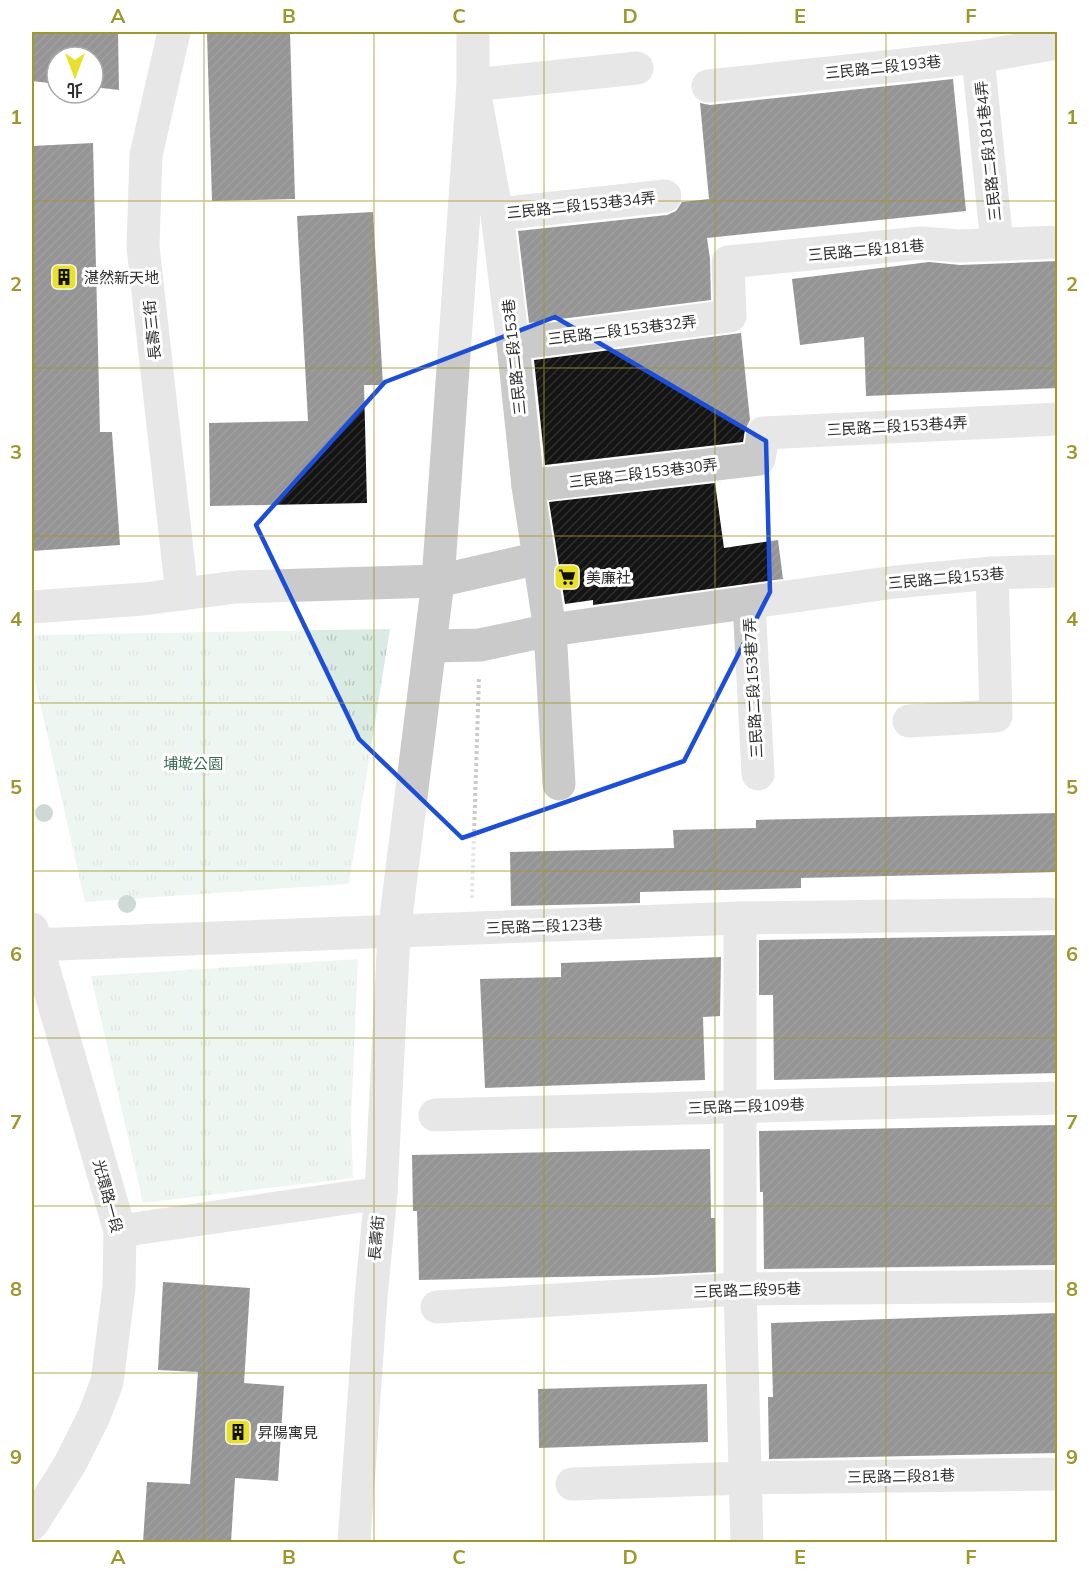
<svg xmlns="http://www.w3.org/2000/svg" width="1089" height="1574" viewBox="0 0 1089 1574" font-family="Mulish,'Noto Sans TC',sans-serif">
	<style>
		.grass { fill: url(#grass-tufts) }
		.building { fill: url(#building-hatch) }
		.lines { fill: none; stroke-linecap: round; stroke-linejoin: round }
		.path { stroke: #cacaca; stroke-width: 4; stroke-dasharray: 3 3; stroke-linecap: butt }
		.minor { stroke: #cacaca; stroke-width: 33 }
		.tree { fill: #93aca2 }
		.marked { fill: none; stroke: #1d4ed8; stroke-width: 4.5; stroke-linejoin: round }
		.grid { fill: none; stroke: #9d982c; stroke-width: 1.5; stroke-opacity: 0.55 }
		.labels { text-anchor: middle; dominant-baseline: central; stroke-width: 6; stroke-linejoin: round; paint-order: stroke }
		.street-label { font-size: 15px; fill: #2d2d2d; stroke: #fff }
		.poi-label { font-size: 15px; fill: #2d2d2d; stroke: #fff; text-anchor: start }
		.park-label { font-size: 15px; fill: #3a6955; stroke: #fff }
		.neatline { fill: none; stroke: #9d982c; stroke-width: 2 }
		.grid-label { font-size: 20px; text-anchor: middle; font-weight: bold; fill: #9d982c }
	</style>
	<defs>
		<pattern id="grass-tufts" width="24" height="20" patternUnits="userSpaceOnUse" patternTransform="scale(1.5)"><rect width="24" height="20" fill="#daebe3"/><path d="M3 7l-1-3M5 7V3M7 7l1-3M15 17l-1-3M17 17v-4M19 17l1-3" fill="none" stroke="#bbcac3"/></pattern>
		<pattern id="building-hatch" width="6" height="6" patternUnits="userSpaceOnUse" patternTransform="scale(1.5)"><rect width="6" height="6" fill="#141414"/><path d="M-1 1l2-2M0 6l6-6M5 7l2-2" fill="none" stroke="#2e2e2e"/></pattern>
	</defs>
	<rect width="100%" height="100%" fill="#fff"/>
	<!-- grass -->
	<g class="grass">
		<path d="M390 629 349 884 85 902 32 668V635Z"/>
		<path d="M358 959 351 1121 353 1178 143 1203 91 976Z"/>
	</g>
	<!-- building -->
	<g class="building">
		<path d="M32 32H118L119 90 93 87V57H57V84L32 81Z"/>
		<path d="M290 32 295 199 212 201 207 34Z"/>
		<path d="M953 79 966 211 707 238 710 259 711 300 529 323 518 231 667 215 676 211 682 202 709 199 700 103 710 105Z"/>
		<path d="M93 143 100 432H112L120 545 32 551V146Z"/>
		<path d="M373 212 383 385H364L367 503 210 506 209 423 308 421 297 216Z"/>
		<path d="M1058 261V388L866 396 864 337 800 345 792 279 929 262 960 265Z"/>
		<path d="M741 333 750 420 745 430 743 442 545 465 534 360Z"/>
		<path d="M715 483 724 548 778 540 783 579 593 605V600L565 604 549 502Z"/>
		<path d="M1058 813V872L801 878V888L640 892V903L511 906 510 852 674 848 673 830 756 828V820Z"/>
		<path d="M1058 935V1073L774 1080 773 995H759V940Z"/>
		<path d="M721 957 720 1016 703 1017 705 1080 485 1088 480 979 561 977V963Z"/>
		<path d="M1058 1125V1265L764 1269 763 1192H760L759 1131Z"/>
		<path d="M710 1149 711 1218H715L716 1272 654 1275 419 1280 417 1211H413L412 1155Z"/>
		<path d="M163 1282 250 1288 244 1383 284 1386 278 1481 235 1478 231 1542H143L147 1482 190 1484 198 1372 158 1370Z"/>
		<path d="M1058 1313V1453L769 1459 768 1397H773L771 1323Z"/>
		<path d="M707 1384 708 1442 539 1448 538 1389Z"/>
	</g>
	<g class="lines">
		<!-- path -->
		<path class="path" d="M472 898 479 677"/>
		<!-- minor -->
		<g class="minor">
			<path d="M174 32 146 155 143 247 182 594"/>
			<path d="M978 57 997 244"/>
			<path d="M708 86 978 57 1058 43"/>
			<path d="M497 214 665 196"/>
			<path d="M513 344 730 316 728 262 921 243 959 246 1058 242"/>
			<path d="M528 486 759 459 763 433 1058 419"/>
			<path d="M749 603 758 774"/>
			<path d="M32 607 143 599 237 587 438 581 539 558"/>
			<path d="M432 646 480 645 550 630 895 582 992 573 1058 571"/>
			<path d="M909 721 996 716 992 573"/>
			<path d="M559 784 550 630 528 486 513 344 497 214 473 85 637 68"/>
			<path d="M740 918V1289L747 1542"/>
			<path d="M32 929 120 1231 119 1287 107 1382 94 1416 70 1464 32 1524"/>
			<path d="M32 945 740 918 1058 914"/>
			<path d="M435 1115 1058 1098"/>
			<path d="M120 1231 381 1193"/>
			<path d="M437 1307 740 1289 1058 1286"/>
			<path d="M572 1484 745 1478 1058 1474"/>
			<path d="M354 1542 371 1297 381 1193 394 933 438 581 473 85V32"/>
		</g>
	</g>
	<!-- trees -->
	<g class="tree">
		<circle cx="44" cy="813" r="9"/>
		<circle cx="127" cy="904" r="9"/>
	</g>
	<!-- marked area -->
	<path d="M0 0H1089V1574H0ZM555 317 766 441 770 592 684 761 462 838 359 739 256 525 385 382Z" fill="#fff" fill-opacity=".55" fill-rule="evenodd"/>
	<path class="marked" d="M555 317 766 441 770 592 684 761 462 838 359 739 256 525 385 382Z"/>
	<!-- grid -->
	<path class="grid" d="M204 32V1542M374 32V1542M544 32V1542M715 32V1542M886 32V1542M32 201H1058M32 368H1058M32 536H1058M32 703H1058M32 871H1058M32 1038H1058M32 1206H1058M32 1373H1058"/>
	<!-- icons -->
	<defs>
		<g id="building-square" transform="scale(1.35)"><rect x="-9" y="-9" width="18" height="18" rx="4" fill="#e8e02c" stroke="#fff"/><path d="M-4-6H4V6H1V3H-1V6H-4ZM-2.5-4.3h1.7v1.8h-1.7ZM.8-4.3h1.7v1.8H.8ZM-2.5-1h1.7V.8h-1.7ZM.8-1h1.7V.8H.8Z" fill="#111"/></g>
		<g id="supermarket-square" transform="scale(1.35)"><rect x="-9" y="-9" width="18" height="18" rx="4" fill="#e8e02c" stroke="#fff"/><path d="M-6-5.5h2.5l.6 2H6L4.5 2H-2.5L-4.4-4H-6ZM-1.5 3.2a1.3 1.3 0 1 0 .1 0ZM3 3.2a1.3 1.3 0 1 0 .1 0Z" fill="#111"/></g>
	</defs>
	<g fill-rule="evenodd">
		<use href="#building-square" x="64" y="277"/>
		<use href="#supermarket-square" x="567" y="577"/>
		<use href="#building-square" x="238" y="1432"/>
	</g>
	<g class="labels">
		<!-- street labels -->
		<g class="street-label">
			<text transform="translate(883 67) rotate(-6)">三民路二段193巷</text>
			<text transform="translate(988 151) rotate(-96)">三民路二段181巷4弄</text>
			<text transform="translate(581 205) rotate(-6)">三民路二段153巷34弄</text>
			<text transform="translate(866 250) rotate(-5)">三民路二段181巷</text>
			<text transform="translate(152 330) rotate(-96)">長壽三街</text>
			<text transform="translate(622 330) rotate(-7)">三民路二段153巷32弄</text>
			<text transform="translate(514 357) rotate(-96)">三民路二段153巷</text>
			<text transform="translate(897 426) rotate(-3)">三民路二段153巷4弄</text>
			<text transform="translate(643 473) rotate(-7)">三民路二段153巷30弄</text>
			<text transform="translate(946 578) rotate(-5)">三民路二段153巷</text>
			<text transform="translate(753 688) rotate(-93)">三民路二段153巷7弄</text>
			<text transform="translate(544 926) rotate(-2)">三民路二段123巷</text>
			<text transform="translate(746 1106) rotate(-2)">三民路二段109巷</text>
			<text transform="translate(108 1196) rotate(75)">光環路一段</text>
			<text transform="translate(376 1238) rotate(-85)">長壽街</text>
			<text transform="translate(747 1290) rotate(-2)">三民路二段95巷</text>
			<text transform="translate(901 1476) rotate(-1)">三民路二段81巷</text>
		</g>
		<!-- poi labels -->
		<g class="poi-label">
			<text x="84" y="277">湛然新天地</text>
			<text x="586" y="577">美廉社</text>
			<text x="258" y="1432">昇陽寓見</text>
		</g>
		<!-- park labels -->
		<g class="park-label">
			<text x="193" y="763">埔墘公園</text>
		</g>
	</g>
	<!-- border -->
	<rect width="1089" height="1574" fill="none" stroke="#ffffff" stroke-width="66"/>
	<!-- north arrow -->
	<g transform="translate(75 75) rotate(180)"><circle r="28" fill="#ffffff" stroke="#ababab" stroke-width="1.5"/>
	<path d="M0-4.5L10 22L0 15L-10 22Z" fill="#e8e02c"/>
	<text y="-9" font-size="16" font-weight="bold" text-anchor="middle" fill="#2d2d2d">北</text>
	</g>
	<rect x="33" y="33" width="1023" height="1508" class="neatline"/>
	<g class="grid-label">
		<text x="118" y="23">A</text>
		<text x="289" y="23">B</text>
		<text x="459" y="23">C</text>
		<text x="630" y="23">D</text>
		<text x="800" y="23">E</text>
		<text x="971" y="23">F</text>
		<text x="16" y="124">1</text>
		<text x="1072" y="124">1</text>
		<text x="16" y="291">2</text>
		<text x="1072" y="291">2</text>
		<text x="16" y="459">3</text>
		<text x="1072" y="459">3</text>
		<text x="16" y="626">4</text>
		<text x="1072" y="626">4</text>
		<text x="16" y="794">5</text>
		<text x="1072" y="794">5</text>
		<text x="16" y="961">6</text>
		<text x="1072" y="961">6</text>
		<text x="16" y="1129">7</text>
		<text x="1072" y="1129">7</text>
		<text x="16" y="1296">8</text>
		<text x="1072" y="1296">8</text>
		<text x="16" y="1464">9</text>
		<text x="1072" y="1464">9</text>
		<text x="118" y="1564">A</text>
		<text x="289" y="1564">B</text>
		<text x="459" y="1564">C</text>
		<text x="630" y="1564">D</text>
		<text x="800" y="1564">E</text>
		<text x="971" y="1564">F</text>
	</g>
</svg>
